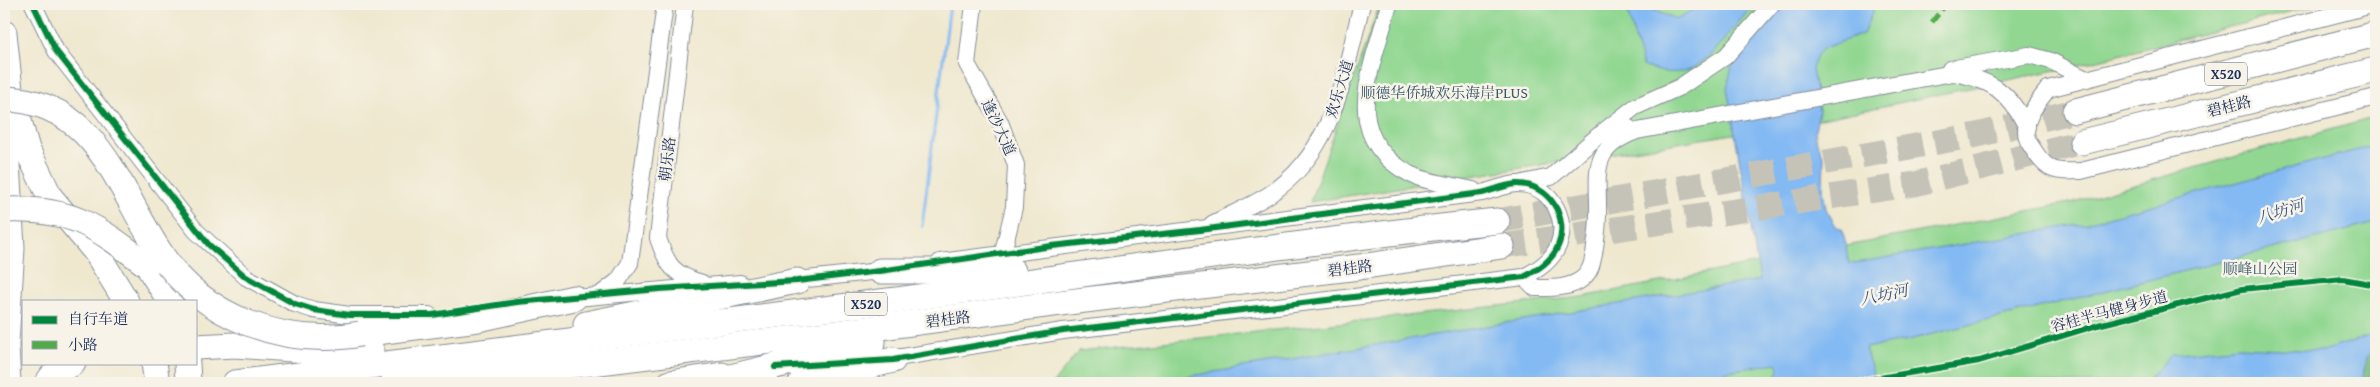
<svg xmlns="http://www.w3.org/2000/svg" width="2380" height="387" viewBox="0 0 2380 387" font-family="'Gentium Book Plus','Noto Serif SC',serif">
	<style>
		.green { fill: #91d791; stroke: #568378 }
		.forest { fill: #74b87b; stroke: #48746c }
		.water { fill: #84baf3; stroke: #5074a8 }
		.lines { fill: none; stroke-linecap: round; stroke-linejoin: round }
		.stream { stroke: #84baf3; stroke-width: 3 }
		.highway-tunnel { stroke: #c5c3b8; stroke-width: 25; stroke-dasharray: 25 12; stroke-linecap: butt }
		.minor-casing { stroke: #858c96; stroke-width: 18 }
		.major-casing { stroke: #858c96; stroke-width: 23 }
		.highway-casing { stroke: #858c96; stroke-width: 27 }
		.minor { stroke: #fff; stroke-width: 16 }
		.major { stroke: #fff; stroke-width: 21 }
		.highway { stroke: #fff; stroke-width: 25 }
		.highway-bridge-casing { stroke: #858c96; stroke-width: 27; stroke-linecap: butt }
		.highway-bridge { stroke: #fff; stroke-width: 25 }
		.quiet { stroke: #52ab49; stroke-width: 5; stroke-dasharray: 10 5; stroke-linecap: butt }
		.cycleway-casing { stroke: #f7f3e8; stroke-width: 9 }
		.cycleway { stroke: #00873e; stroke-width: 6 }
		.labels { text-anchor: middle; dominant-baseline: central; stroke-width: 5; stroke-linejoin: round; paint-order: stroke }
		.shield { fill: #f7f3e8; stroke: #5d6a87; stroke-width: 1 }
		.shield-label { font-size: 14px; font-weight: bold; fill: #1b2f5e }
		.street-label { font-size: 15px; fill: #1b2f5e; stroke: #f7f3e8 }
		.park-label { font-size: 15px; fill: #38596b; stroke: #f7f3e8 }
		.water-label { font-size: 16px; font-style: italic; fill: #355283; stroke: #f7f3e8 }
	</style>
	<rect width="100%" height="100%" fill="#f7f3e8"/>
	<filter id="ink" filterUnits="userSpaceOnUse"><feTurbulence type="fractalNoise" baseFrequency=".02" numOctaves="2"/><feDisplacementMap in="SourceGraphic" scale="10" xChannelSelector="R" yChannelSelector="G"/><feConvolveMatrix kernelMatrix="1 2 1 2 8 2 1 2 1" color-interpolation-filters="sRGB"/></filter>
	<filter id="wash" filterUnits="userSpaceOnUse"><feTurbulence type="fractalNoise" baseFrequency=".0096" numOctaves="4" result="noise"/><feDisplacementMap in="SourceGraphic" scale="20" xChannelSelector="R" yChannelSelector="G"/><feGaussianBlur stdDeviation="1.12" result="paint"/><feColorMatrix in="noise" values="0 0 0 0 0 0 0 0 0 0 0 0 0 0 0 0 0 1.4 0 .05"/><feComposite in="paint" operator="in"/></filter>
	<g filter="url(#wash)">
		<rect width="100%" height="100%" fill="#efe8cf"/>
		<!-- green -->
		<g class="green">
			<path d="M1380 4H2321L2071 67 1802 123 1310 202Z"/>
			<path d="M2376 117V383H1053L1079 351 1582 297 2074 202Z"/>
		</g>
		<!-- forest -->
		<path class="forest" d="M2376 348V383H2362L2366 358Z"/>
		<!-- water -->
		<g class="water">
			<path d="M1625 4H1643L1644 7 1676 19 1703 4H1756C1718 37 1705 91 1643 66Z"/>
			<path d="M1784 4H1876L1863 34 1824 48 1817 55 1812 68 1819 111 1815 131 1817 143 1824 157 1823 190 1826 209 1836 226 1843 230 1849 264 2082 224 2376 145V223L1909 340 1865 348 1876 383H1774L1779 370 1776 363 1658 383H1149L1760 280 1727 88 1732 66 1751 36Z"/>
			<path d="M2376 334V348L2366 358 2362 383H2145L2172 354 2239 347 2322 351Z"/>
		</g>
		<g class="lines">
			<!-- stream -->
			<path class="stream" d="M922 226 950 4"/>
		</g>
	</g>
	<g filter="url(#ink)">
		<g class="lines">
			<!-- highway-tunnel -->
			<g class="highway-tunnel">
				<path d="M1497 221 1977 135 2075 111"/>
				<path d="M1502 246 1915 184 2082 142"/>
			</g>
			<!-- minor casing -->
			<g class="minor-casing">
				<g id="minor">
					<path d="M33 4 56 51 196 231 246 277 295 304 314 310 350 315H429"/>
					<path d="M685 4 658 238C667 265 673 275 702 283"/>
					<path d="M974 4 967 64 1000 122 1016 165 1014 207 1003 252"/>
					<path d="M1389 4C1374 65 1336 135 1410 174 1428 183 1453 185 1473 190"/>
					<path d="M2376 4 2048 89C2038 102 2022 120 2027 138 2028 143 2033 148 2035 152 2049 173 2057 172 2081 171L2376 97"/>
					<path d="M1950 69 2029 55 2051 61 2086 79"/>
					<path d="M1604 131 1635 107 1680 87 1726 56 1772 4"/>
					<path d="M1523 183 1551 177 1599 135 1629 128"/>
					<path d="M1212 224C1231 214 1252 206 1270 194 1335 152 1344 73 1362 4"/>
					<path d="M1524 277 1535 288C1550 288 1571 289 1583 278 1591 271 1592 263 1594 254 1596 241 1598 228 1598 215 1599 173 1588 149 1637 131L1953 73C1992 80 2008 91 2027 127"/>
					<path d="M789 281 889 270"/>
					<path d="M601 294 618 281 630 263 665 4"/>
					<path d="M565 299 740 283"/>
					<path d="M884 360 1063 331 1524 277C1537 270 1552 261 1558 246 1570 218 1549 183 1516 184 1506 185 1493 190 1482 193L940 262"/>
				</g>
			</g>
			<!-- major casing -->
			<g class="major-casing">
				<g id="major">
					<path d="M5 95 14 248 8 342"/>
					<path d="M7 328 10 383"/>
				</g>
			</g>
			<!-- highway casing -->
			<g class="highway-casing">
				<g id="highway">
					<path d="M4 33 10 90 27 149 50 197 96 252 126 301"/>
					<path d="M2075 111 2376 34"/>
					<path d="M2082 142 2376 70"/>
					<path d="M147 265 170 301"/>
					<path d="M880 271H1013"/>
					<path d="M586 324 797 281"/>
					<path d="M360 334 478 319 574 298"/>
					<path d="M196 347 235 345 349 353 371 350"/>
					<path d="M154 363 157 383"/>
					<path d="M187 363 188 383"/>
					<path d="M47 383 53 375 73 363"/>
					<path d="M235 383C452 354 670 329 888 301 1091 274 1294 242 1497 221"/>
					<path d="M393 383 583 364 836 333 1060 303 1359 267 1502 246"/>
					<path d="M670 383 722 375"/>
					<path d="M706 383 873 342"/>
					<path d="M801 383 893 360"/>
				</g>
			</g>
			<!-- minor -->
			<use href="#minor" class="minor"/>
			<!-- major -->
			<use href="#major" class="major"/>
			<!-- highway -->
			<use href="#highway" class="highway"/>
			<!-- highway-bridge casing -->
			<g class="highway-bridge-casing">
				<g id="highway-bridge">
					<path d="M4 99C97 100 118 190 161 254 203 318 286 348 360 334"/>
					<path d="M4 210C71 207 96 226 147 265"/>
				</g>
			</g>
			<!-- highway-bridge -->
			<use href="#highway-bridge" class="highway-bridge"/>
			<!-- quiet -->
			<path class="quiet" d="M1932 22 1946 4"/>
			<!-- cycleway casing -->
			<g class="cycleway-casing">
				<g id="cycleway">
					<path d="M33 4 56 51 209 245 246 277 295 304 314 310 350 315H432L517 302 659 289 797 281 880 271 1052 246 1200 230 1482 193C1493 190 1506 185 1516 184 1549 183 1570 218 1558 246 1552 261 1537 270 1524 277L1063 331 893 360 775 367"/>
					<path d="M1850 383 1979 361 2098 325 2242 289 2343 279 2376 285"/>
				</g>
			</g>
			<!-- cycleway -->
			<use href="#cycleway" class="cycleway"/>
		</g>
	</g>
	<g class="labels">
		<!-- shield labels -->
		<g class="shield">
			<rect x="2205" y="62.5" width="42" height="23" rx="4"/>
			<rect x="845" y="292.5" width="42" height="23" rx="4"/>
		</g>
		<g class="shield-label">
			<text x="2226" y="74">X520</text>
			<text x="866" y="304">X520</text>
		</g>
		<!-- street labels -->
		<g class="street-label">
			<text transform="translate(1339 89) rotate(-73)">欢乐大道</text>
			<text transform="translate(2229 106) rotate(-14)">碧桂路</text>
			<text transform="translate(999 127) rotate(65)">逢沙大道</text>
			<text transform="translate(667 159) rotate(-83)">朝乐路</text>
			<text transform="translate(1350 268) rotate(-7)">碧桂路</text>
			<text transform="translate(2109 311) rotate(-15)">容桂半马健身步道</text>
			<text transform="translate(948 319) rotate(-7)">碧桂路</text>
		</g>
		<!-- park labels -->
		<g class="park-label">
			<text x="1444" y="92">顺德华侨城欢乐海岸PLUS</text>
			<text x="2260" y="268">顺峰山公园</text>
		</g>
		<!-- water labels -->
		<g class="water-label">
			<text transform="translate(2280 211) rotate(-17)">八坊河</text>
			<text transform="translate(1884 294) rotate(-11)">八坊河</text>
		</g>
	</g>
	<!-- margin -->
	<rect width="2380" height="387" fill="none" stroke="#f7f3e8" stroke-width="20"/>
	<!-- legend -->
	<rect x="22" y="300" width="175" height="65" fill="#f7f3e8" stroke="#9fa5b1"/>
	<rect x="32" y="316" width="25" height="8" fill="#00873e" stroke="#9fa5b1"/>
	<text x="68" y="324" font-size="15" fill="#1b2f5e">自行车道</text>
	<rect x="32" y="341" width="25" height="8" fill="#52ab49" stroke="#9fa5b1"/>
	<text x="68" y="350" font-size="15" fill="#1b2f5e">小路</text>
</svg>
